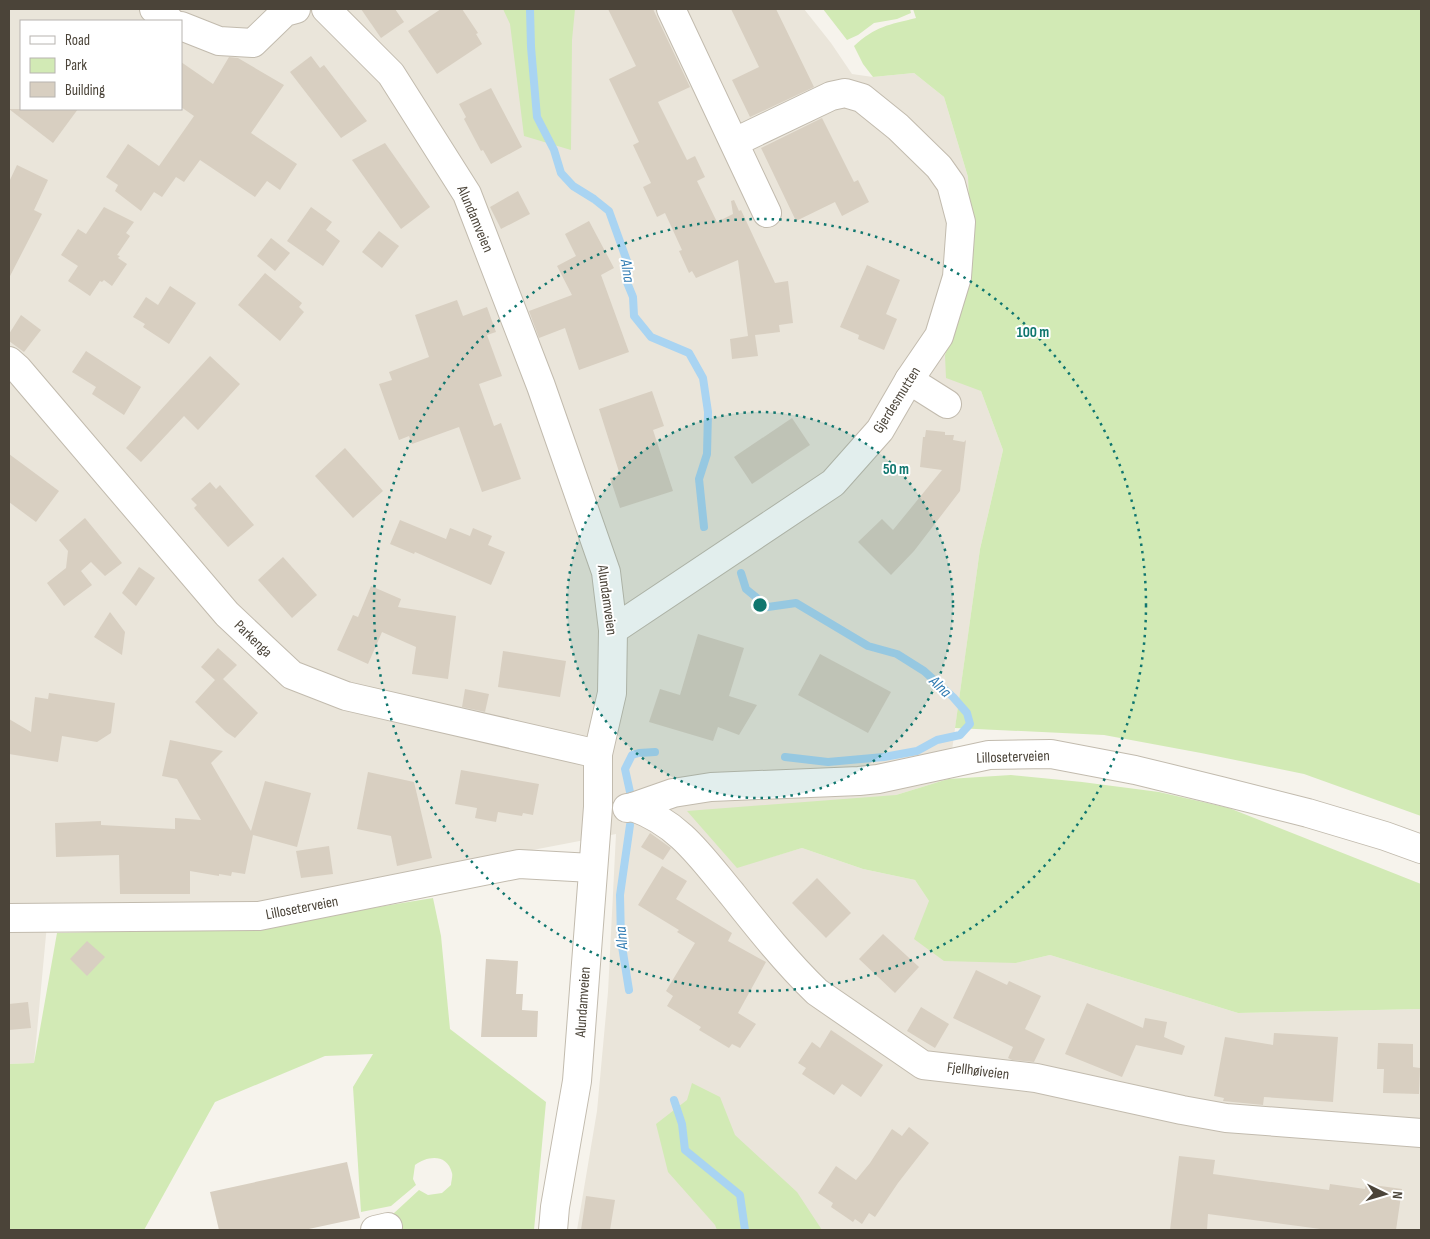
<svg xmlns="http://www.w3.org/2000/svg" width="1430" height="1239" viewBox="0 0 1430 1239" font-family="'Sofia Sans Condensed',sans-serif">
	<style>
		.residential { fill: #eae5da; fill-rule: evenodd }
		.green { fill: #d2eab5 }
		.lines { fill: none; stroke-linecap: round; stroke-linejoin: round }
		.stream { stroke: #a9d4f2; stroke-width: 8 }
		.building { fill: #d8cfc1 }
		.minor-casing { stroke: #c2bbae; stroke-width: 30 }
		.minor { stroke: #fff; stroke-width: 28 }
		.ring { fill: none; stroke: #0f766e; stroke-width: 2.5; stroke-dasharray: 2.5 5 }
		.labels { text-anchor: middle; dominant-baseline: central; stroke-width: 4; stroke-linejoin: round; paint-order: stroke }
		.street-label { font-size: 15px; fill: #4b4439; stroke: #fff }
		.water-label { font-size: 16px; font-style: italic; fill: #2e7ab2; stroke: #fff }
		.centre { fill: #0f766e; stroke: #fff; stroke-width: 2.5 }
		.ring-label { font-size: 15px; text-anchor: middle; font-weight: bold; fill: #0f766e; stroke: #fff; stroke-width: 4; stroke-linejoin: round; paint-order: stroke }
	</style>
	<rect width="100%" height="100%" fill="#f6f3ec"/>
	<!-- residential -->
	<path class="residential" d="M9 9H804L831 43 852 74 873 77 914 73 944 97 968 177 970 231 969 287 945 355 981 391 1003 450 980 549 948 779 896 795 737 867 802 848 863 869 915 880 929 901 1016 963 1050 955 1238 1013 1421 1009V1230H577L597 1111 608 992 616 834 262 902 49 903 34 1063 9 1064ZM21 21H181V109H21Z"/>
	<!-- green -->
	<g class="green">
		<path d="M503 9H575L572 40 571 150 524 136 510 24Z"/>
		<path d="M823 9H910L911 13 897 19 874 23 858 35 847 40Z"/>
		<path d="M913 9H1421V816L1304 774 1201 753 1104 735 955 728 980 549 1003 450 981 391 946 378 945 355 969 287 970 231 968 177 944 97 914 73 873 77 863 64 854 46C876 26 888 25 916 18Z"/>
		<path d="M1011 775 1082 782 1159 792 1229 808 1421 884V1009L1238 1013 1050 955 1016 963 944 961 914 939 929 901 915 880 863 869 802 848 737 868 687 811 896 795 948 779Z"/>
		<path d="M433 898 441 936 450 1029 546 1102 534 1230H395L393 1214 419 1190 428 1195 442 1193 451 1185C451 1182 453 1176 452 1173 447 1153 427 1156 415 1165L413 1179 416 1185 391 1206 361 1212 353 1087 373 1054 325 1056 215 1102 144 1230H9V1064L34 1063 57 933 250 928Z"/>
		<path d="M692 1083 720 1097 735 1135 797 1192 822 1230H717L715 1225 668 1172 656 1124 687 1100Z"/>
	</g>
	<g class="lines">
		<!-- stream -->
		<g class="stream">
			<path d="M530 9 531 47 537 117 554 150 561 173 573 186 594 199 609 211 627 261 626 280 633 297 634 316 651 337 689 353 703 378 708 412 707 454 699 479 704 527"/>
			<path d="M741 573 746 589 768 607 796 603 868 646 897 654 924 671 953 697 967 713 970 724 960 735 937 740 917 751 884 757 828 762 785 757"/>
			<path d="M630 792 625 769 632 755 639 753 655 752"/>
			<path d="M629 990 621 940 620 895 630 825"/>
			<path d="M674 1100 682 1124 685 1150 740 1195 745 1230"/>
		</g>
	</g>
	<!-- building -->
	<g class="building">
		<path d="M361 9H395L404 22 381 38Z"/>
		<path d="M441 9H462L478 33 476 34 482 44 437 74 408 31Z"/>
		<path d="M608 9H653L690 87 658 102 687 160 695 156 705 177 697 181 717 222 733 214 731 201 734 200 739 211 741 210 775 283 788 281 793 323 779 325 780 332 755 335 758 356 732 359 730 339 748 336 738 260 696 278 692 271 689 273 679 251 682 250 665 213 657 217 643 187 651 183 633 145 639 142 609 79 636 66Z"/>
		<path d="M731 9H776L814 87 750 117 732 80 759 67Z"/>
		<path d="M311 56 320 68 324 65 367 121 341 138 290 72Z"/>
		<path d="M229 57 238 58 284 85 251 133 297 164 280 190 267 181 255 197 200 160 184 182 176 177 162 197 154 192 141 211 115 191 118 185 106 177 128 144 159 166 194 116 181 107V62L213 84Z"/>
		<path d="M491 88 522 147 491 164 483 150 481 151 464 119 466 117 459 104Z"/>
		<path d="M9 109H78L53 143Z"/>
		<path d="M822 118 854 182 858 180 869 202 842 216 835 202 796 221 761 148Z"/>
		<path d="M385 143 430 207 401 229 352 160Z"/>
		<path d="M17 165 48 180 34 210 42 214 9 278V182Z"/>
		<path d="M518 191 530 214 501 229 490 207Z"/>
		<path d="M104 207 134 222 126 233 130 236 117 255 120 256 118 258 127 264 112 286 104 280 102 282 100 281 90 296 68 281 78 266 61 255 78 229 86 234Z"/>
		<path d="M311 207 332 222 326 230 340 241 323 266 287 241Z"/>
		<path d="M589 221 614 268 601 275 629 352 579 370 565 328 539 338 529 311 572 295 557 266 576 256 565 234Z"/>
		<path d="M379 231 399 246 382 268 362 252Z"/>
		<path d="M271 238 290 253 275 271 257 256Z"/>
		<path d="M867 265 900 280 886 314 897 319 884 350 858 339 859 335 840 327Z"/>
		<path d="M265 273 302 303 299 307 304 312 280 341 238 305Z"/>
		<path d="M170 286 196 303 169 344 143 327 145 324 133 317 146 297 158 305Z"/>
		<path d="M457 300 463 316 487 307 496 332 487 335 502 376 479 384 494 426 501 423 521 479 482 492 459 427 412 444 409 436 399 440 379 384 392 380 389 372 429 357 415 315Z"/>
		<path d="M21 315 41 330 24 352 9 341V334Z"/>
		<path d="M86 351 141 387 124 415 92 394 96 387 72 372Z"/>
		<path d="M210 356 240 384 198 430 184 416 141 462 126 448Z"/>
		<path d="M652 391 664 426 653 430 673 491 620 508 610 478 620 475 599 409Z"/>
		<path d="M792 418 810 445 752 484 734 457Z"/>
		<path d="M926 430 945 432V435H954L953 440 964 442 966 440 960 491 914 551 891 575 858 542 882 519 893 530 942 470 920 467 923 437H925Z"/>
		<path d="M345 448 383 491 353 518 315 476Z"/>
		<path d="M9 454 59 491 36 522 9 502Z"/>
		<path d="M210 482 216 489 220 485 254 525 228 547 194 508 197 505 191 499Z"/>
		<path d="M85 518 122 563 105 576 91 562 81 571 92 585 64 606 47 583 66 568 68 551 59 540Z"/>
		<path d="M400 520 446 539 450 528 470 536 473 528 492 536 488 545 505 552 491 585 415 552 414 554 390 544Z"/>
		<path d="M283 557 317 595 292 618 258 580Z"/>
		<path d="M139 567 155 578 136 606 122 593Z"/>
		<path d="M371 586 401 599 398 607 456 616 448 679 412 674 416 647 382 632 368 664 337 650 353 615 358 617Z"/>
		<path d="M110 612 125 632 122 655 94 637Z"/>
		<path d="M698 634 744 648 729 696 757 705 739 735 718 727 713 741 649 722 660 689 680 695Z"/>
		<path d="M218 648 237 665 223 679 258 713 235 738 226 732 195 702 215 680 201 667Z"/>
		<path d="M503 651 566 661 560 697 498 687Z"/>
		<path d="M820 654 891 692 868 733 798 695Z"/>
		<path d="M465 689 489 694 485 712 462 707Z"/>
		<path d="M49 693 115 703 111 733 97 742 62 736 58 762 9 754V719L31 732 35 697 48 699Z"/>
		<path d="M170 740 223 751 211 763 251 831 265 781 311 793 297 847 253 835 245 874 232 872 231 876 219 874V876L190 871V894H120L119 855 56 857 55 823 101 821V825L175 829V818L201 820 177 779 162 776Z"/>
		<path d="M461 770 539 784 533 815 523 813 522 816 498 812 496 822 475 818 477 808 455 804Z"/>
		<path d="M368 772 414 782 432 858 397 866 391 836 357 829Z"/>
		<path d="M650 833 671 848 663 860 641 847Z"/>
		<path d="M329 846 333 874 301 878 296 851Z"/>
		<path d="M662 866 687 881 676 899 732 933 728 941 766 962 738 1013 756 1024 740 1048 732 1044 729 1048 699 1030 701 1027 667 1006 673 996 666 991 695 943 677 932 679 930 638 905Z"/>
		<path d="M817 878 851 913 826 938 792 903Z"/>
		<path d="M883 934 919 967 895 993 859 959Z"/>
		<path d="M87 941 105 957 87 976 70 959Z"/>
		<path d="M486 959 518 961 516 994H523L522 1010 538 1011 537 1037H481Z"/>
		<path d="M976 970 1007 985 1009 981 1041 996 1025 1029 1045 1039 1034 1062 1012 1060 1008 1058 1013 1047 953 1018Z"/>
		<path d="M28 1002 31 1028 9 1030V1004Z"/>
		<path d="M1087 1003 1143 1028 1145 1018 1167 1022 1164 1037 1185 1046 1182 1055 1136 1045 1122 1077 1065 1054Z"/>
		<path d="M921 1007 949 1024 935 1048 907 1031Z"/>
		<path d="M831 1030 883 1065 861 1097 842 1084 834 1095 802 1074 806 1068 798 1063 812 1042 820 1048Z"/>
		<path d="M1274 1033 1338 1037 1333 1102 1264 1097 1263 1105 1223 1101 1224 1098 1214 1096 1225 1037 1273 1045Z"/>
		<path d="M1378 1043 1413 1044V1067L1420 1068 1419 1094 1383 1093 1384 1069H1377Z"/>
		<path d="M909 1127 929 1143 898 1183 875 1217 869 1213 862 1224 855 1219 853 1222 831 1207 833 1203 818 1193 836 1166 856 1180 870 1163 892 1129 902 1136Z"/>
		<path d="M1179 1156 1215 1160 1213 1174 1329 1190 1330 1184 1365 1189 1366 1184 1402 1189 1396 1230H1328L1208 1214 1207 1230H1170Z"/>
		<path d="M347 1162 360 1218 304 1230H219L210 1192Z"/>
		<path d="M586 1196 615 1200 610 1230H581Z"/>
	</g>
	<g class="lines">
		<!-- minor casing -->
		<g class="minor-casing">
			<g id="minor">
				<path d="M154 9 170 21"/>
				<path d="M326 9 391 74 467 194 541 386 606 572 613 630 612 693 598 754V807L577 1081 555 1207 553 1230"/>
				<path d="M671 9 767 213"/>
				<path d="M181 26 219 41 253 43 285 12 296 9"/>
				<path d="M9 361 18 369 227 614 292 675 346 696 598 754"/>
				<path d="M909 380 947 404"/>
				<path d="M613 630 833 483 880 430 909 380 939 336 957 277 961 222 951 184 939 167 898 127 862 98 845 93 831 96 735 142"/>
				<path d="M633 807C680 824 701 857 732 894 759 928 786 962 817 992L923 1065 1036 1078 1182 1110 1226 1118 1421 1133"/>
				<path d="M627 808 633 807 673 793 711 787 859 781 878 779 989 755 1051 754 1135 770 1221 791 1308 813 1385 836 1421 849"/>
				<path d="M9 918 259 916 519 864 592 868"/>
				<path d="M375 1230 388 1227"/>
			</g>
		</g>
		<!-- minor -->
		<use href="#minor" class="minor"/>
	</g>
	<!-- distance rings -->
	<circle cx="760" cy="605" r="193" fill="#0f766e" fill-opacity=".12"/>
	<g class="ring">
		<circle cx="760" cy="605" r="193"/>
		<circle cx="760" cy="605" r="386"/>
	</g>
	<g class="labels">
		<!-- street labels -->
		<g class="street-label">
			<text transform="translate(475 219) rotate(67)">Alundamveien</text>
			<text transform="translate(897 400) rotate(-58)">Gjerdesmutten</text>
			<text transform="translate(607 600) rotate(82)">Alundamveien</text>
			<text transform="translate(253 639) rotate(44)">Parkenga</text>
			<text transform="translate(1013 757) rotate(-2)">Lilloseterveien</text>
			<text transform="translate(302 908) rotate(-11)">Lilloseterveien</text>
			<text transform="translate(583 1002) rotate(-86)">Alundamveien</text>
			<text transform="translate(978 1071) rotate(7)">Fjellhøiveien</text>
		</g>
		<!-- water labels -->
		<g class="water-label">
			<text transform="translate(627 271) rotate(81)">Alna</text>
			<text transform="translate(940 687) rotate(44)">Alna</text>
			<text transform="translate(622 938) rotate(-95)">Alna</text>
		</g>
	</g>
	<circle cx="760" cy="605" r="8" class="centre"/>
	<g class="ring-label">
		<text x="1033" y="337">100 m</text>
		<text x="896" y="474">50 m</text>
	</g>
	<!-- border -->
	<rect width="1430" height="1239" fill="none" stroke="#4b4439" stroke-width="20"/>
	<!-- legend -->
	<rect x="20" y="20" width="162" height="90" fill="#ffffff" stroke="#b7b4b0"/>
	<rect x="30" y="36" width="25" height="8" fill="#ffffff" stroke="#b7b4b0"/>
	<text x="65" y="45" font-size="15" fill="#4b4439">Road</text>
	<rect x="30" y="58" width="25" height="15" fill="#d2eab5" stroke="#b7b4b0"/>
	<text x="65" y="70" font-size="15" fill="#4b4439">Park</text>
	<rect x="30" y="82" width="25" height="15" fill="#d8cfc1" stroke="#b7b4b0"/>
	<text x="65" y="95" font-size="15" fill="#4b4439">Building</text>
	<!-- north arrow -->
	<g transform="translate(1385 1194) rotate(95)" stroke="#ffffff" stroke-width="4" paint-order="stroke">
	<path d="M0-4L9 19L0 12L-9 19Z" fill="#4b4439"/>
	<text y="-8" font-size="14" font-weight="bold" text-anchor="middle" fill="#4b4439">N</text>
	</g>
</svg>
